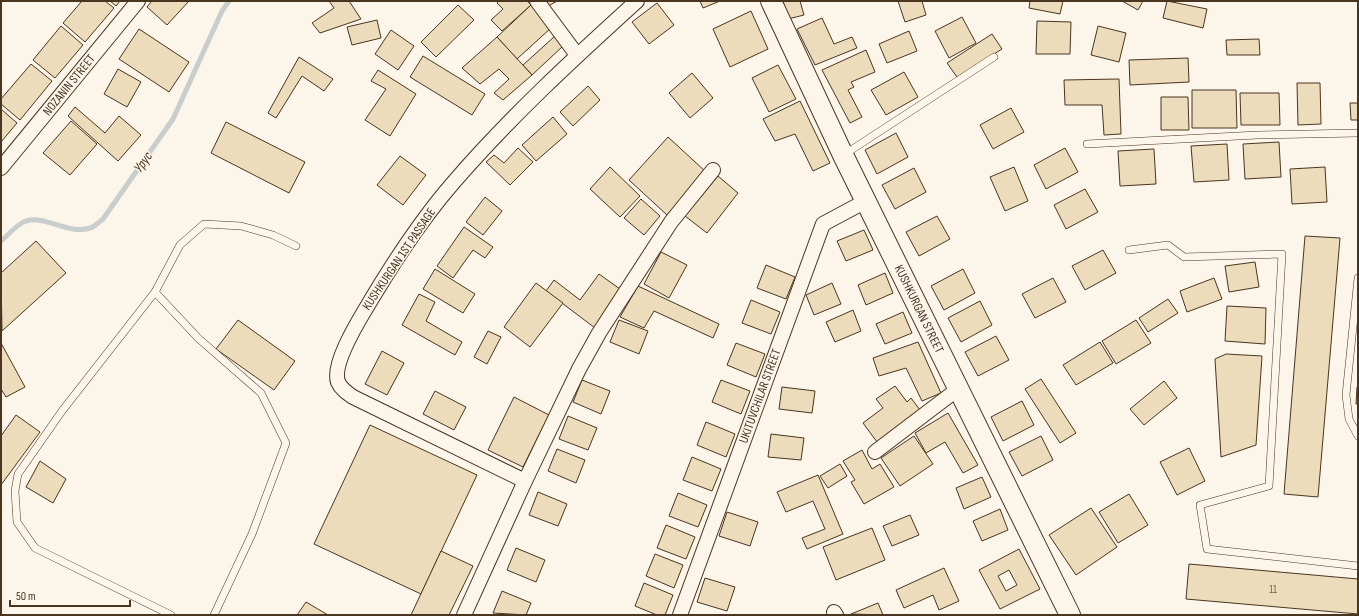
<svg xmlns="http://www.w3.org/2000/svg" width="1359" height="616" viewBox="0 0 1359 616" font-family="'Sofia Sans Condensed',sans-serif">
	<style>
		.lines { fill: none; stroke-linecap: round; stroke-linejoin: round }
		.stream { stroke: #c9cecd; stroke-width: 5 }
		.building { fill: #ecdcbc; stroke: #4a3520; fill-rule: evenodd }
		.lane-casing { stroke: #4a3520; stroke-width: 8 }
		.street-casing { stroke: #4a3520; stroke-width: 16 }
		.secondary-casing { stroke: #4a3520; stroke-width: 22 }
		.lane { stroke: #fbf6e9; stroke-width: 7 }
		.street { stroke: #fbf6e9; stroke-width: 14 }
		.secondary { stroke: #fbf6e9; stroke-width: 20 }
		.labels { text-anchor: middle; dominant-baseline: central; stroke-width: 3; stroke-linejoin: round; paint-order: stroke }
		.number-label { font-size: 11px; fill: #725f47 }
		.street-label { font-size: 13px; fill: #4a3520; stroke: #fbf6e9 }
		.water-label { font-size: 14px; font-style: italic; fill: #4a3520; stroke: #fbf6e9 }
	</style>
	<rect width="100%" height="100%" fill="#fbf6e9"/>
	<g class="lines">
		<!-- stream -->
		<path class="stream" d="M1 241C8 235 17 224 26 221 46 215 68 235 90 228 95 227 99 222 103 219L173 119 222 11 229 1"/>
	</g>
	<!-- building -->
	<g class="building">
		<path d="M82 1H105L114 8 85 42 63 23Z"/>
		<path d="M110 1H120L116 6Z"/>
		<path d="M152 1H189L167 25 147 7Z"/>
		<path d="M329 1H349L361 19 320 33 312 23 334 8Z"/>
		<path d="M499 1H527L531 5 502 31 491 20 503 9 497 3Z"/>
		<path d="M541 1H557L545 8Z"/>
		<path d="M700 1H720L703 8Z"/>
		<path d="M783 1H800L804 15 788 19Z"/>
		<path d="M898 1H922L926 15 905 22Z"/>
		<path d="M1030 1H1063L1060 14 1029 8Z"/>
		<path d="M1122 1H1143L1138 10Z"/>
		<path d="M1167 1 1207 9 1203 28 1163 18Z"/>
		<path d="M657 3 674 25 649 44 632 22Z"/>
		<path d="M458 5 474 20 436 57 421 42Z"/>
		<path d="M531 5 552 27 517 59 497 37Z"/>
		<path d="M751 11 768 49 730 67 713 29Z"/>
		<path d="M962 17 976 43 949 58 935 31Z"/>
		<path d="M822 18 834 44 852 37 857 48 815 65 797 29Z"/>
		<path d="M377 20 381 38 352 45 347 27Z"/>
		<path d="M1037 21 1071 22 1070 54H1036Z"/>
		<path d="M61 26 83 45 55 78 33 60Z"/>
		<path d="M1098 26 1126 33 1119 62 1091 55Z"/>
		<path d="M139 29 189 62 169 92 119 59Z"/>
		<path d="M391 30 414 46 398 70 375 54Z"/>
		<path d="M909 31 917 51 887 63 879 44Z"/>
		<path d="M992 34 1002 49 957 77 947 63Z"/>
		<path d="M555 36 563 46 532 75 523 65Z"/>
		<path d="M497 37 532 75 503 100 494 93 509 79 499 69 480 84 462 68Z"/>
		<path d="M1259 39 1260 55H1227L1226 40Z"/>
		<path d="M866 50 875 72 851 82 854 87 848 90 862 117 850 123 822 70Z"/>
		<path d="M423 56 485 94 472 115 410 77Z"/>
		<path d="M299 57 333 79 324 91 302 76 276 118 268 113Z"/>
		<path d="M1188 58 1189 82 1130 85 1129 60Z"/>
		<path d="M31 64 52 81 20 120 1 104V99Z"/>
		<path d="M778 65 796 99 769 112 752 78Z"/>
		<path d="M118 69 141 82 127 107 104 94Z"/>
		<path d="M378 70 416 94 390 136 365 120 386 89 371 81Z"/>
		<path d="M904 72 918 97 886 115 871 90Z"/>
		<path d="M692 73 713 98 690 118 669 93Z"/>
		<path d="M1119 79 1121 134 1104 135 1102 105H1065L1064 80Z"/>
		<path d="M1297 83H1320L1321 124 1298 125Z"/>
		<path d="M588 86 600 100 573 126 560 112Z"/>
		<path d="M1192 90H1236L1237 128H1192Z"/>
		<path d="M1240 93H1279L1280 125H1241Z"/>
		<path d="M1161 97H1188L1189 130H1161Z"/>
		<path d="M800 101 830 163 813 171 795 134 775 141 763 119Z"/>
		<path d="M1350 103H1358V120H1351Z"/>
		<path d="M75 107 105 133 119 116 141 135 118 161 68 116Z"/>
		<path d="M1011 108 1024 132 993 149 980 125Z"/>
		<path d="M1 109 17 123 1 142Z"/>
		<path d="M553 117 567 134 536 161 522 145Z"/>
		<path d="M71 121 97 144 70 175 43 153Z"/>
		<path d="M226 122 305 162 289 193 211 153Z"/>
		<path d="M896 133 908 157 877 174 865 150Z"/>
		<path d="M668 137 706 172 667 215 629 180Z"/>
		<path d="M1279 142 1281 177 1245 179 1243 144Z"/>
		<path d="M1227 144 1229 180 1194 182 1191 146Z"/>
		<path d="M518 148 533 162 510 185 486 162 494 155 504 163Z"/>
		<path d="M1065 148 1078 172 1046 189 1034 165Z"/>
		<path d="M1154 149 1156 184 1120 186 1118 151Z"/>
		<path d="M400 156 426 175 403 205 377 185Z"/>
		<path d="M610 167 640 196 620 217 590 189Z"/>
		<path d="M1014 167 1028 201 1005 211 990 177Z"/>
		<path d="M1325 167 1327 202 1292 204 1290 169Z"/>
		<path d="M914 168 926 192 895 209 882 185Z"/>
		<path d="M718 176 738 193 707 233 685 216Z"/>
		<path d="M1085 189 1098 212 1066 229 1054 205Z"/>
		<path d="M485 197 502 211 483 235 466 222Z"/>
		<path d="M641 199 660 216 644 235 624 218Z"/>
		<path d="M937 216 950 239 919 256 906 232Z"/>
		<path d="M464 227 493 247 485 258 473 250 453 278 437 266Z"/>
		<path d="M864 230 873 250 846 261 837 241Z"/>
		<path d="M1305 236 1340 238 1318 497 1284 494Z"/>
		<path d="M36 241 66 273 2 331 1 273Z"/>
		<path d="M1103 250 1116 273 1085 290 1072 266Z"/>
		<path d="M661 252 687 265 669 298 644 284Z"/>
		<path d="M1255 262 1259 287 1229 292 1225 266Z"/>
		<path d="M766 265 795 277 786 299 757 288Z"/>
		<path d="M435 269 475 294 463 313 423 289Z"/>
		<path d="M963 269 975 293 944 310 931 286Z"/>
		<path d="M885 273 893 293 866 305 858 285Z"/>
		<path d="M599 274 620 289 595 328 546 291 554 280 580 300Z"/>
		<path d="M1053 278 1066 302 1035 318 1022 294Z"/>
		<path d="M1214 278 1222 299 1187 312 1180 291Z"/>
		<path d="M536 283 563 303 530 347 504 327Z"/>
		<path d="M832 283 841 304 814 315 806 295Z"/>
		<path d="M638 286 719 324 713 338 654 311 644 328 620 317Z"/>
		<path d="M419 294 435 302 426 321 462 342 455 355 402 325Z"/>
		<path d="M1168 299 1178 313 1148 332 1139 318Z"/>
		<path d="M751 300 780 312 771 334 742 323Z"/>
		<path d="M980 301 992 325 961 342 948 318Z"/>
		<path d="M1227 306 1266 308 1265 344 1225 341Z"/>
		<path d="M853 310 861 331 835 342 826 322Z"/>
		<path d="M903 312 912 333 885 344 876 324Z"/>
		<path d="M238 320 295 361 274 390 216 349Z"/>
		<path d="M619 320 648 331 639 354 610 342Z"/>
		<path d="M1136 320 1151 343 1116 364 1102 341Z"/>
		<path d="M488 331 501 337 487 364 474 357Z"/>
		<path d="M996 336 1009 360 978 376 965 352Z"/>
		<path d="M918 342 941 393 922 401 906 368 879 376 873 358Z"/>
		<path d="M1100 342 1113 363 1076 385 1063 365Z"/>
		<path d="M1 343 25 387 6 397 1 389Z"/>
		<path d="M736 343 765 354 756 377 727 365Z"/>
		<path d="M382 351 404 363 387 395 365 384Z"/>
		<path d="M1226 354 1262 356 1256 445 1221 457 1215 359Z"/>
		<path d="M1041 379 1076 433 1060 443 1025 389Z"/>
		<path d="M582 380 610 391 601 414 573 402Z"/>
		<path d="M721 380 750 391 741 414 712 402Z"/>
		<path d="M1164 381 1177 398 1144 425 1130 409Z"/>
		<path d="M895 386 907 402 911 398 920 410 877 442 863 423 883 408 876 399Z"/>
		<path d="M782 387 815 391 812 413 779 409Z"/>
		<path d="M1357 387H1358V404H1356Z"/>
		<path d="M435 391 466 407 454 430 423 414Z"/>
		<path d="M514 397 549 415 523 467 488 450Z"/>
		<path d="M1022 401 1034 425 1003 441 991 417Z"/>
		<path d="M948 413 978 465 963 473 945 442 926 453 915 433Z"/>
		<path d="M16 415 40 432 1 485V436Z"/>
		<path d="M568 416 597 428 588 450 559 439Z"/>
		<path d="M706 422 735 434 726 457 697 445Z"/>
		<path d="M370 425 477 475 421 594 314 544Z"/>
		<path d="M771 434 804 438 801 460 768 457Z"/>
		<path d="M914 436 933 464 900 486 881 458Z"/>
		<path d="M1041 436 1053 460 1022 476 1009 452Z"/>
		<path d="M1189 448 1205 481 1177 495 1160 462Z"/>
		<path d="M557 449 585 460 576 483 548 471Z"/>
		<path d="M862 450 872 469 880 464 894 487 864 504 851 482 855 480 843 461Z"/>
		<path d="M692 457 721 469 712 491 683 480Z"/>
		<path d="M40 461 66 479 53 503 26 487Z"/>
		<path d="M840 464 847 476 828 488 820 476Z"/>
		<path d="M818 475 843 534 807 549 802 538 825 529 813 501 786 512 777 492Z"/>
		<path d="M982 477 991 497 964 509 956 488Z"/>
		<path d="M538 492 567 504 558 526 529 515Z"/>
		<path d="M678 493 707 505 698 527 669 516Z"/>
		<path d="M1129 494 1148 525 1118 543 1099 512Z"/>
		<path d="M1091 508 1117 547 1076 575 1049 535Z"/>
		<path d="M1000 509 1008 530 982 541 973 521Z"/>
		<path d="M727 512 758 522 750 546 719 536Z"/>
		<path d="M910 515 919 535 892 546 883 526Z"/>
		<path d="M666 525 695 537 686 559 657 548Z"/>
		<path d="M872 528 885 560 836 580 823 547Z"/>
		<path d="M516 548 545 560 536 582 507 570Z"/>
		<path d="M1019 549 1040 589 1000 609 979 570ZM1009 570 1017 585 1006 591 998 576Z"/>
		<path d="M441 551 473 566 449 615H411Z"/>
		<path d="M655 554 683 565 674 588 646 576Z"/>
		<path d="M1189 564 1358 579V614L1186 599Z"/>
		<path d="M944 568 959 601 939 610 933 595 904 608 896 590Z"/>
		<path d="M705 578 735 587 727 611 697 602Z"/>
		<path d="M644 583 673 595 665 615H657L635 606Z"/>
		<path d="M502 591 531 603 526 615 493 613Z"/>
		<path d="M306 602 328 615H297Z"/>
		<path d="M878 603 883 615 851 614Z"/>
	</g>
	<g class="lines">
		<!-- lane casing -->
		<g class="lane-casing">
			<g id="lane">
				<path d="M1087 144 1257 135 1358 133"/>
				<path d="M845 154 994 57"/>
				<path d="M1129 250 1168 245 1184 257 1282 254 1269 486 1200 505 1207 549 1358 566"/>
				<path d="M1358 278 1346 395 1349 419 1358 436"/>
				<path d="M155 292 198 338 261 393 286 443 252 534 214 615"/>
				<path d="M171 615 35 548 17 522 15 491 18 474 62 411 155 292 180 245 204 224 241 226 273 235 296 246"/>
			</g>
		</g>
		<!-- street casing -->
		<g class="street-casing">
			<g id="street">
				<path d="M537 1 577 55"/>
				<path d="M1 168 138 1"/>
				<path d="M875 452 958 389"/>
				<path d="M525 481 353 397C347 393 341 389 338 382 332 365 356 325 365 310 391 266 419 222 453 183 509 118 573 59 637 1"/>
				<path d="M834 612 836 615"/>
				<path d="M464 615 525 481 579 369 599 333 671 222 713 170"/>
				<path d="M680 615 823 224 866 201"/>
			</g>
		</g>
		<!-- secondary casing -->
		<g class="secondary-casing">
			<path id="secondary" d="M771 1 843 155 1070 615"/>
		</g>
		<!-- lane -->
		<use href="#lane" class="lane"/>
		<!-- street -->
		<use href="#street" class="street"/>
		<!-- secondary -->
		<use href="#secondary" class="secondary"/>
	</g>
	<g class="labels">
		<!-- number labels -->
		<g class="number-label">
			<text x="1273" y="589">11</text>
		</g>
		<!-- street labels -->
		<g class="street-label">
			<text transform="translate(69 85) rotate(-51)">NOZANIN STREET</text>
			<text transform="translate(399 259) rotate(-56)">KUSHKURGAN 1ST PASSAGE</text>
			<text transform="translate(919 309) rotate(64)">KUSHKURGAN STREET</text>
			<text transform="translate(760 396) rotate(-70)">UKITUVCHILAR STREET</text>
		</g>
		<!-- water labels -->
		<g class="water-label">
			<text transform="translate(143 162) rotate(-55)">Урус</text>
		</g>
	</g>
	<!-- border -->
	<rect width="1359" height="616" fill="none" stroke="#4a3520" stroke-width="4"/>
	<!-- scale -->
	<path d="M10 600v6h120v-6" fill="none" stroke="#4a3520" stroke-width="2"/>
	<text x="16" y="600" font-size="12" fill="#4a3520" stroke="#fbf6e9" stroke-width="3" paint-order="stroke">50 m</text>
</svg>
